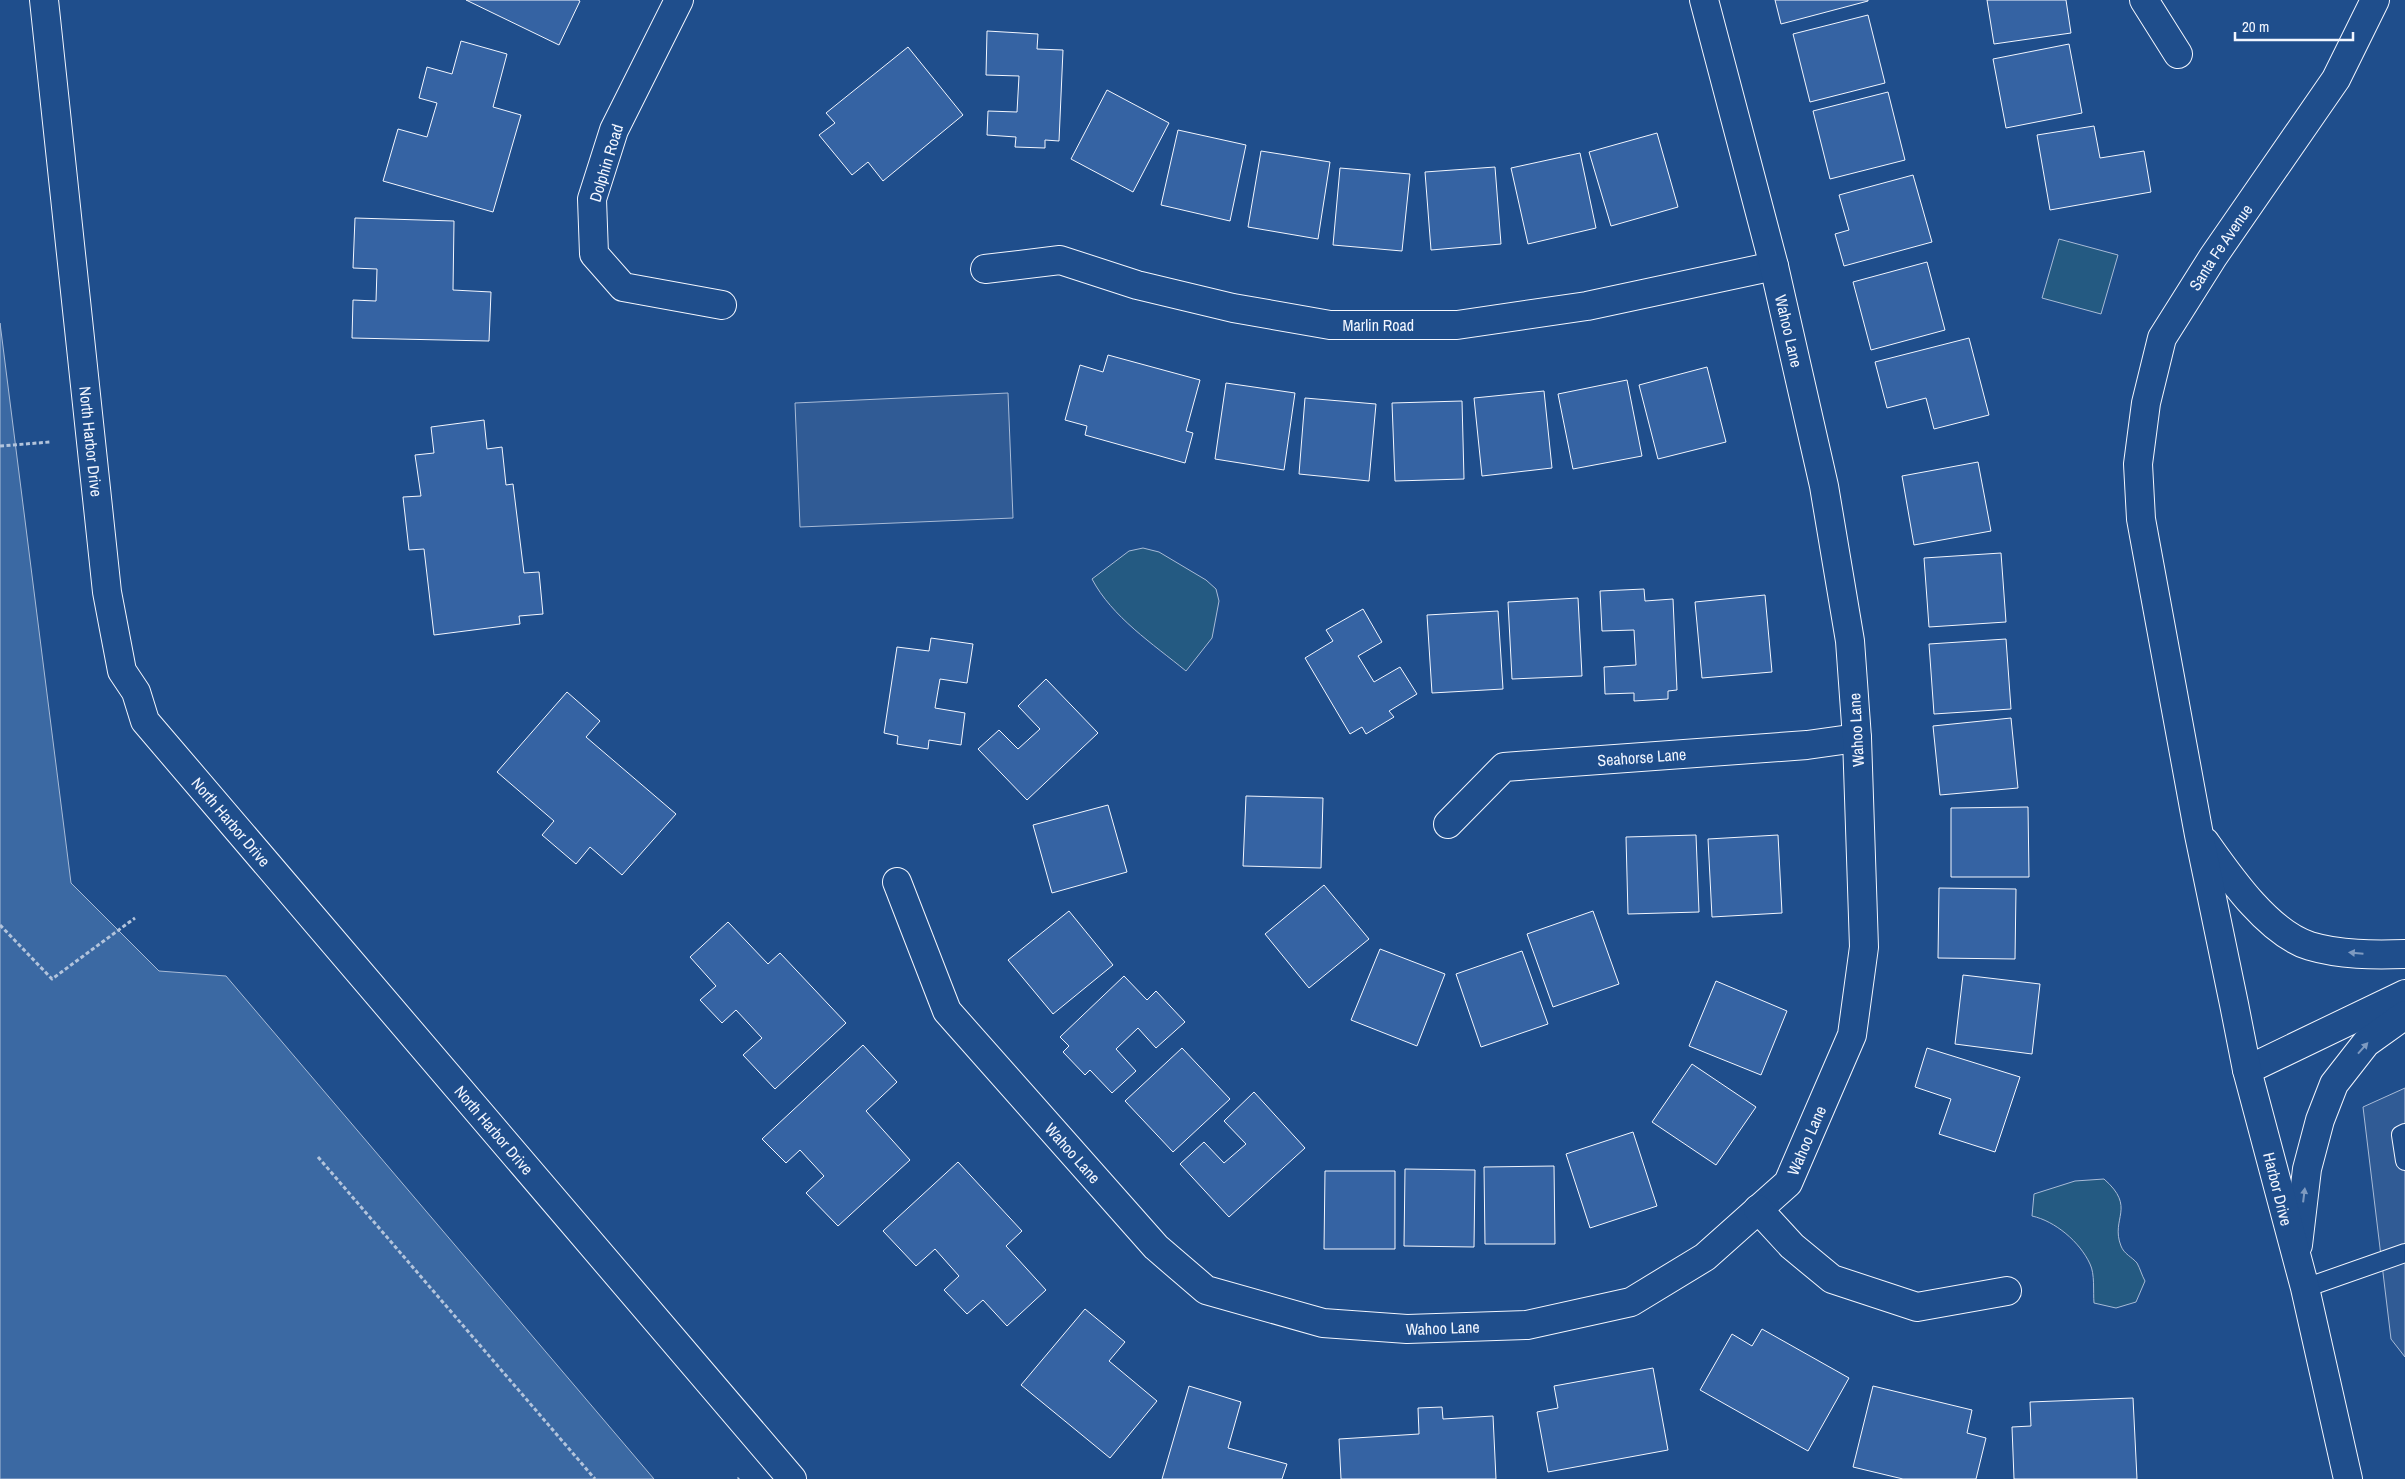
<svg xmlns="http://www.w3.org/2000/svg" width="2405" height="1479" viewBox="0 0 2405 1479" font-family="'Archivo Narrow',sans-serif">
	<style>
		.green { fill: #245a82; stroke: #a8bbd7 }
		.parking { fill: #305b95; stroke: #a8bbd7 }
		.water { fill: #3b69a3; stroke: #a8bbd7 }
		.building { fill: #3563a3; stroke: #f2f6ff }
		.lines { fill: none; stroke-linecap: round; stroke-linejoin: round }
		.lane-casing { stroke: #f2f6ff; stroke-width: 20 }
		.street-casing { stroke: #f2f6ff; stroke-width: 30 }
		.secondary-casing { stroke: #f2f6ff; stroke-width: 30 }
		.path { stroke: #b3c4dc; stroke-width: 3; stroke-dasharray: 4 2.5; stroke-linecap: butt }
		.lane { stroke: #1f4e8c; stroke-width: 18 }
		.street { stroke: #1f4e8c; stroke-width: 28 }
		.secondary { stroke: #1f4e8c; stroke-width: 28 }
		.oneway { fill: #7e9ac0 }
		.labels { text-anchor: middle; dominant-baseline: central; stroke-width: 4; stroke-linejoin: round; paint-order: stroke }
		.street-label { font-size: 16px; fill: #f2f6ff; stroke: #1f4e8c }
	</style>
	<rect width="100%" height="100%" fill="#1f4e8c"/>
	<!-- green -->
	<g class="green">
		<path d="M2059 239 2118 255 2101 314 2042 298Z"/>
		<path d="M1143 548 1159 552 1206 580 1216 589 1219 601 1212 638 1186 671C1153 644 1112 617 1092 579L1129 551Z"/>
		<path d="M2104 1179C2137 1208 2110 1218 2121 1246 2124 1254 2132 1257 2137 1263 2140 1268 2142 1276 2145 1281L2136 1302 2116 1308 2094 1303C2093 1291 2095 1274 2090 1264 2080 1242 2055 1221 2032 1216L2034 1194 2075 1181Z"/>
	</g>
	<!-- parking -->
	<g class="parking">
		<path d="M1008 393 1013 518 800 527 795 403Z"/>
		<path d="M2405 1088V1357L2391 1339 2363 1107Z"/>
	</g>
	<!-- water -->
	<path class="water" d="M0 323 71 883 159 971 226 976 654 1479H0Z"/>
	<!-- building -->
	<g class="building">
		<path d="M466 0H578L580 1 559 45Z"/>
		<path d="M1775 0H1868V1L1781 24Z"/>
		<path d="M1987 0H2066L2071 33 1994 44Z"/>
		<path d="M1868 15 1885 83 1810 102 1793 34Z"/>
		<path d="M987 31 1038 34 1037 49 1063 50 1059 141 1045 140V148L1015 147 1016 137 987 135 988 111 1017 112 1019 76 986 75Z"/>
		<path d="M461 41 507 54 493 107 521 115 493 212 383 181 398 129 427 137 437 103 419 98 427 67 452 74Z"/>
		<path d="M2069 44 2082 113 2006 128 1993 59Z"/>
		<path d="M908 47 963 115 883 181 868 162 852 175 819 135 835 123 826 113Z"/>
		<path d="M1107 90 1169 123 1133 192 1071 159Z"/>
		<path d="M1888 92 1905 160 1830 179 1813 111Z"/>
		<path d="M2094 126 2100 158 2144 151 2151 192 2050 210 2037 135Z"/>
		<path d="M1178 130 1246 145 1230 221 1161 205Z"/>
		<path d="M1657 133 1678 207 1611 226 1589 152Z"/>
		<path d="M1261 151 1330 162 1318 239 1248 227Z"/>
		<path d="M1580 153 1596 228 1528 244 1511 168Z"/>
		<path d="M1495 167 1501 244 1431 250 1425 172Z"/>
		<path d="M1340 168 1410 174 1402 251 1333 245Z"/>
		<path d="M1913 175 1932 242 1844 266 1835 234 1849 230 1839 195Z"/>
		<path d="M355 218 454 221 453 290 491 292 489 341 352 338 353 300 376 301 377 269 353 268Z"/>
		<path d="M1927 262 1945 330 1871 350 1853 282Z"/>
		<path d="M1969 338 1989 415 1934 429 1926 398 1887 408 1875 362Z"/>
		<path d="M1108 355 1200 380 1186 431 1193 433 1185 463 1085 435 1087 426 1065 420 1080 365 1103 372Z"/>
		<path d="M1707 367 1726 442 1658 459 1639 385Z"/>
		<path d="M1627 380 1642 456 1573 469 1558 394Z"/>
		<path d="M1226 383 1295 393 1284 470 1215 459Z"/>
		<path d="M1544 391 1552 468 1482 476 1474 398Z"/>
		<path d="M1305 398 1376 404 1369 481 1299 474Z"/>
		<path d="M1462 401 1464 479 1395 481 1392 403Z"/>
		<path d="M484 420 487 449 502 447 506 485 513 484 524 573 539 572 543 614 519 616 520 624 434 635 424 549 409 550 403 497 421 496 415 455 434 453 431 427Z"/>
		<path d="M1978 462 1991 531 1914 545 1902 476Z"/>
		<path d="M2001 553 2006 622 1929 627 1924 558Z"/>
		<path d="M1644 589 1645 601 1673 599 1677 690 1668 691V699L1634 701V693L1605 694 1604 667 1636 665 1634 630 1602 631 1600 591Z"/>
		<path d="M1765 595 1772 672 1702 678 1695 602Z"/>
		<path d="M1578 598 1582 676 1512 679 1508 602Z"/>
		<path d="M1363 609 1382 642 1358 656 1374 682 1400 667 1417 694 1389 711 1394 717 1366 734 1362 727 1350 734 1305 658 1333 641 1326 630Z"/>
		<path d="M1498 611 1503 689 1432 693 1427 615Z"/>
		<path d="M931 638 973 644 967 683 940 679 935 708 965 713 961 745 929 740 928 749 897 744 898 736 884 733 897 647 929 651Z"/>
		<path d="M2006 639 2011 709 1934 714 1929 644Z"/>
		<path d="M1046 679 1098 733 1027 800 978 749 999 730 1018 749 1040 729 1018 706Z"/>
		<path d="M567 692 600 721 586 737 676 814 622 875 590 847 576 864 542 835 554 821 497 772Z"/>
		<path d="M2011 718 2018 788 1940 795 1933 726Z"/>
		<path d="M1246 796 1323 798 1321 868 1243 866Z"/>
		<path d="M1108 805 1127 872 1052 893 1033 825Z"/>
		<path d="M2028 807 2029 877H1951V808Z"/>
		<path d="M1696 835 1699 912 1628 914 1626 837Z"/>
		<path d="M1778 835 1782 913 1712 917 1708 839Z"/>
		<path d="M1324 885 1369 939 1309 988 1265 934Z"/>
		<path d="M1939 888 2016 889 2015 959 1938 958Z"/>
		<path d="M1069 911 1113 965 1053 1014 1008 960Z"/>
		<path d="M1593 911 1619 984 1553 1007 1527 934Z"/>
		<path d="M728 922 768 964 780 953 846 1023 775 1089 743 1055 762 1038 736 1010 722 1023 700 1000 716 986 690 957Z"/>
		<path d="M1380 949 1445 974 1417 1046 1351 1020Z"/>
		<path d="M1522 951 1548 1024 1481 1047 1456 974Z"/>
		<path d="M1963 975 2040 984 2032 1054 1955 1044Z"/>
		<path d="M1124 976 1147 1000 1156 991 1185 1022 1156 1048 1138 1028 1116 1049 1136 1071 1112 1093 1090 1070 1085 1075 1063 1052 1069 1046 1060 1037Z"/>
		<path d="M1716 981 1787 1011 1761 1075 1689 1046Z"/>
		<path d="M863 1045 897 1082 866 1111 910 1160 838 1226 806 1193 824 1176 800 1150 786 1163 762 1139Z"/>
		<path d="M1182 1048 1230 1099 1173 1152 1125 1101Z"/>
		<path d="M1927 1048 2020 1077 1995 1152 1939 1134 1951 1099 1915 1087Z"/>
		<path d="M1692 1064 1756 1107 1716 1165 1652 1122Z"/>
		<path d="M1254 1092 1305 1148 1229 1217 1180 1164 1204 1142 1224 1163 1246 1144 1224 1121Z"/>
		<path d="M1633 1132 1657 1206 1590 1228 1566 1154Z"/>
		<path d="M958 1162 1022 1231 1006 1246 1046 1290 1007 1326 983 1300 967 1314 944 1290 959 1276 935 1249 916 1266 883 1231Z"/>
		<path d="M1554 1166 1555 1244H1485L1484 1167Z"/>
		<path d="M1405 1169 1475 1170 1474 1247 1404 1246Z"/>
		<path d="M1325 1171H1395V1249H1324Z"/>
		<path d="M1085 1309 1125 1342 1109 1361 1157 1401 1110 1458 1021 1385Z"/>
		<path d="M1762 1329 1849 1378 1808 1451 1700 1390 1732 1334 1752 1346Z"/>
		<path d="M1653 1368 1668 1450 1548 1472 1537 1412 1558 1408 1554 1386Z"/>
		<path d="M1189 1386 1241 1402 1228 1448 1287 1464 1282 1479H1162Z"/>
		<path d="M1873 1386 1972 1410 1967 1433 1986 1438 1976 1479H1903L1853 1467Z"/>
		<path d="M2133 1398 2137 1479H2014L2012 1427 2031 1426 2030 1402Z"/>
		<path d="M1442 1407 1443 1419 1493 1416 1496 1479H1341L1339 1439 1419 1434 1418 1408Z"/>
	</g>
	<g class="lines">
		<!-- lane casing -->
		<g class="lane-casing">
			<g id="lane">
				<path d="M2405 1133 2401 1135 2405 1161"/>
				<path d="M2305 1288 2405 1253"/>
			</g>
		</g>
		<!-- street casing -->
		<g class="street-casing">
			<g id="street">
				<path d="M679 0 614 130 592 199 594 254 623 287 722 305"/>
				<path d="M2144 0 2178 54"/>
				<path id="s1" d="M985 269 1060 260 1137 285 1233 308 1330 325H1457L1587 306 1774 266"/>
				<path id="s2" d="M1448 824 1504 767 1807 745 1857 738"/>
				<path id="s3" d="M897 882 947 1011 1156 1247 1206 1290 1323 1323 1407 1329 1527 1325 1631 1302 1705 1257 1788 1183 1852 1035 1864 947 1857 738 1850 641 1824 486 1774 266 1704 0"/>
				<path d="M1758 1209 1792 1246 1832 1279 1917 1307 2007 1291"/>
			</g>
		</g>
		<!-- secondary casing -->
		<g class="secondary-casing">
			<g id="secondary">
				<path id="s4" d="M44 0 107 592 122 671 136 692 145 721 792 1479"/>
				<path d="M2205 842C2229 876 2268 933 2310 946 2340 955 2374 955 2405 954"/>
				<path d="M2247 1070 2405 994"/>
				<path d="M2298 1245 2307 1169 2320 1120 2334 1084 2366 1043 2405 1015"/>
				<path id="s5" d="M2348 1479 2305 1288 2247 1070 2234 1004 2199 835 2141 519 2138 464 2146 403 2162 338 2213 257 2336 79 2375 0"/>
			</g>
		</g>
		<!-- path -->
		<g class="path">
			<path d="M0 446 50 442"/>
			<path d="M0 925 52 979 135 918"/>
			<path d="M318 1157 595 1479"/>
			<path d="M738 1479 739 1478"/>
		</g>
		<!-- lane -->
		<use href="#lane" class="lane"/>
		<!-- street -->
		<use href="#street" class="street"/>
		<!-- secondary -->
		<use href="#secondary" class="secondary"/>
	</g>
	<!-- one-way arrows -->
	<defs><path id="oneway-solid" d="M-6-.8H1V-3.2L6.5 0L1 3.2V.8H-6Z" transform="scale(1.25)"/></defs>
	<g class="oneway">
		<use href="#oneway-solid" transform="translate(2356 953) rotate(-175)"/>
		<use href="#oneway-solid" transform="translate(2363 1048) rotate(-48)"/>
		<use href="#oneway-solid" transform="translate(2304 1195) rotate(-83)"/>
	</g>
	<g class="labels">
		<!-- street labels -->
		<g class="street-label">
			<text transform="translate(606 163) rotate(-73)">Dolphin Road</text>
			<text stroke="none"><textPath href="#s5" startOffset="1274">Santa Fe Avenue</textPath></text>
			<text stroke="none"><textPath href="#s1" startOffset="402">Marlin Road</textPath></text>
			<text transform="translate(1789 331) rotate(77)">Wahoo Lane</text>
			<text stroke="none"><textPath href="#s4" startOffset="444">North Harbor Drive</textPath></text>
			<text transform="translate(1856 730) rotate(-93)">Wahoo Lane</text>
			<text stroke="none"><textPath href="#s2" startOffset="218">Seahorse Lane</textPath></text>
			<text stroke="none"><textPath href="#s4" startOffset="864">North Harbor Drive</textPath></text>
			<text stroke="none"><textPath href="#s4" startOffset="1269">North Harbor Drive</textPath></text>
			<text stroke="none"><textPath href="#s3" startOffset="1196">Wahoo Lane</textPath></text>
			<text stroke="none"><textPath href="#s3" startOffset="328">Wahoo Lane</textPath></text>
			<text transform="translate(2278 1189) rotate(76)">Harbor Drive</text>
			<text stroke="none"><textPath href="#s3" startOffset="761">Wahoo Lane</textPath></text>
		</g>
	</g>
	<!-- scale -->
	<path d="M2235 32v8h118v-8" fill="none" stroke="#f2f6ff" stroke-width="2.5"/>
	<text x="2242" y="32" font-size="15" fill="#f2f6ff" stroke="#1f4e8c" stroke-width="4" paint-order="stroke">20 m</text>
</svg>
